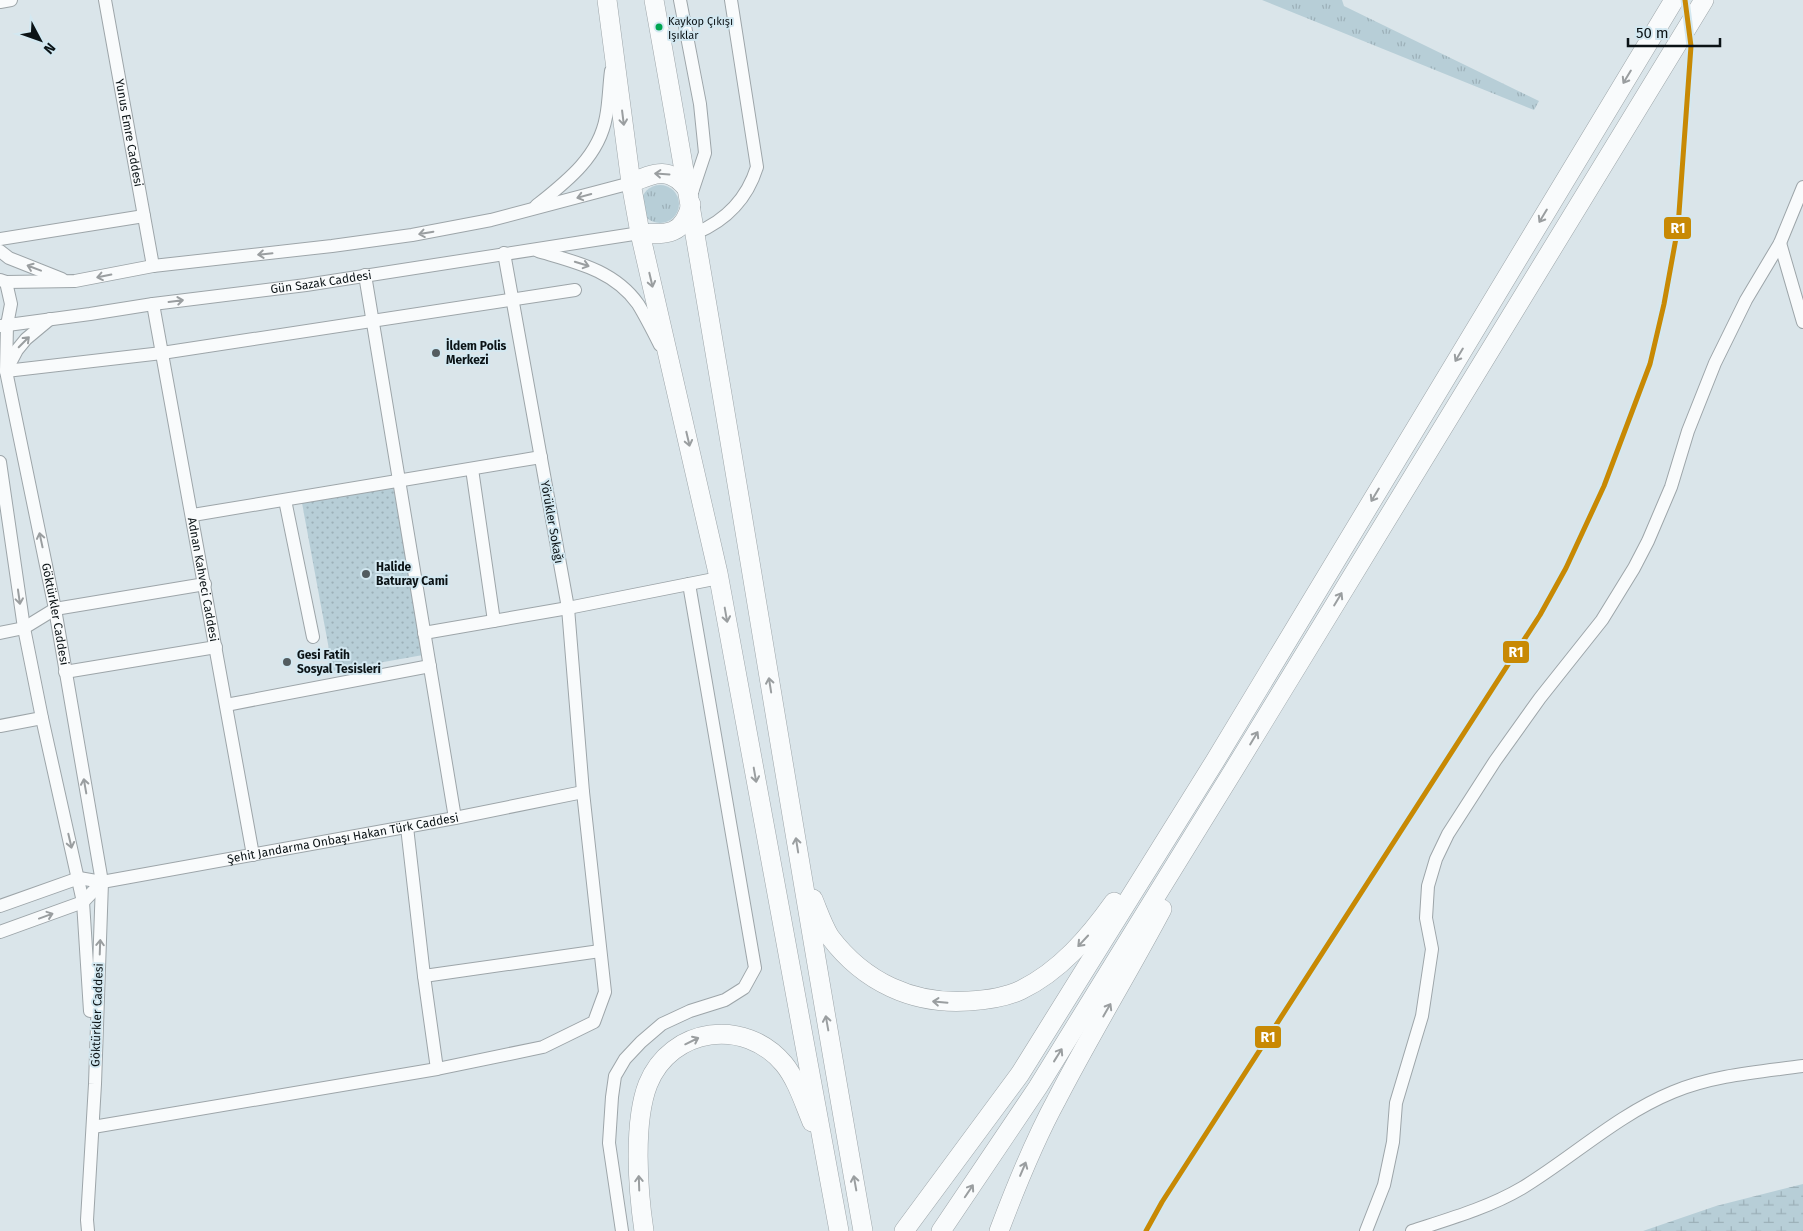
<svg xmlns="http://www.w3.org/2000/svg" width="1803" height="1231" viewBox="0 0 1803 1231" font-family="'Fira Sans',sans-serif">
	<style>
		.grass { fill: url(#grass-tufts) }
		.wetland { fill: url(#wetland-marsh) }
		.park { fill: url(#park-dots) }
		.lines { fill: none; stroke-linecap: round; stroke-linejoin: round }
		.minor-casing { stroke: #9da5a9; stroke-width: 14 }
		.highway-casing { stroke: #9da5a9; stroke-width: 20 }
		.minor { stroke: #f9fbfc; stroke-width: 12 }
		.highway { stroke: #f9fbfc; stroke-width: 19 }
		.rail-1-casing { stroke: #d3e8f1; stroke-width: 9 }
		.rail-1 { stroke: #c88904; stroke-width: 5 }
		.oneway { stroke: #9a9ea0 }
		.bus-dot { fill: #00a651; stroke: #d3e8f1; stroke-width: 2 }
		.poi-dot { fill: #535c60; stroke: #d3e8f1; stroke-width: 2 }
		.labels { text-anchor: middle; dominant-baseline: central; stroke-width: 4; stroke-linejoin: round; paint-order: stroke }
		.bus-label { font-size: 11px; fill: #0b1316; stroke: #d3e8f1; text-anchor: start }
		.street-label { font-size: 12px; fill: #0b1316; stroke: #d3e8f1 }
		.poi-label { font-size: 12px; font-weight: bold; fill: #0b1316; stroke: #d3e8f1; text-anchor: start }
		.line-badge { stroke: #d3e8f1; stroke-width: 2 }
		.badge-label { font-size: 14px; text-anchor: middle; font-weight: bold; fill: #fff }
	</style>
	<defs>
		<pattern id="grass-tufts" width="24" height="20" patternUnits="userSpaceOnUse" patternTransform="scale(1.25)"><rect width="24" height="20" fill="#b7ced7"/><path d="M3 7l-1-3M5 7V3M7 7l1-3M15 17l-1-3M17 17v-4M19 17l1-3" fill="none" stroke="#9cb0b8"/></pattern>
		<pattern id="wetland-marsh" width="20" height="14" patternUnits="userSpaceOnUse" patternTransform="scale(1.25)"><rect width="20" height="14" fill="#b7ced7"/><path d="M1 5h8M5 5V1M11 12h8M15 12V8" fill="none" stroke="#9cb0b8"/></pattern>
		<pattern id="park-dots" width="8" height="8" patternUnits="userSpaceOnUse" patternTransform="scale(1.25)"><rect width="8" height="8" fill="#b7ced7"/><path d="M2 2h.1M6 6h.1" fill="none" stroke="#9cb0b8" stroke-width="1.8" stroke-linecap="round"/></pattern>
	</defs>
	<rect width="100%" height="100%" fill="#dae5ea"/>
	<!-- grass -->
	<g class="grass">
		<path d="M1262 0H1342L1344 6 1539 101 1534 110Z"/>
		<circle cx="660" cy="204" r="19"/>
	</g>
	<!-- wetland -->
	<path class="wetland" d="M1803 1184V1231H1643L1716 1206Z"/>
	<!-- park -->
	<path class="park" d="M393 486 423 655 333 671 302 503Z"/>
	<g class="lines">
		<!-- minor casing -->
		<g class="minor-casing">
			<g id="minor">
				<path id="s1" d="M105 0 153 266"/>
				<path d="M680 0 700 104 705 153 690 198"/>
				<path d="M0 2 11 0"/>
				<path d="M536 206C566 182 599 157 606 117 609 102 609 86 611 71"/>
				<path d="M696 233C727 220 747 199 757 167L731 0"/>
				<path d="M0 239 144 216"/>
				<path d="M1780 243 1803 322"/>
				<path d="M0 251 9 258 62 279"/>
				<path d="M538 251C575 262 614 270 638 304 646 317 653 331 660 345"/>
				<path d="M365 275 455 818"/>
				<path d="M0 280 6 282 75 281 153 266 332 246 412 235 491 220 631 183"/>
				<path id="s2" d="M6 282 11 304 7 325 6 371 55 609 102 882 95 1084 87 1220 88 1231"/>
				<path id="s3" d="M153 304 253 855"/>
				<path id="s4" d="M0 326 90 314 153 304 306 285 640 233"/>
				<path d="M7 369 17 350 26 339 50 319"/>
				<path d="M6 371 162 353 575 290"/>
				<path d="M0 462 24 628 42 718 83 902 90 1011"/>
				<path d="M472 469 494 621"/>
				<path d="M285 500 313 637"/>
				<path d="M193 515 541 457"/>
				<path d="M0 633 24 628 55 609 205 584"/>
				<path d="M424 633 568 608 719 578"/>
				<path d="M65 672 216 647"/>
				<path d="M226 705 430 666"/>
				<path d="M0 726 42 718"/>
				<path d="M407 827 424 976 437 1069"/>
				<path id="s5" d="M0 906 79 878 102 882 455 818 583 792"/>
				<path d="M0 932 83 902 102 882"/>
				<path d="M424 976 600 951"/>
				<path d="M93 1127 437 1069 543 1047 594 1022 605 992 583 792 568 608 504 253"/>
				<path d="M622 1231 609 1143 612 1097 615 1076 625 1059 641 1042 662 1024 690 1011 725 1000 744 988 755 968 689 584"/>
				<path d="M1366 1231 1384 1185 1393 1142 1396 1103 1422 1016 1432 949 1426 918 1428 886 1436 859 1448 834 1495 761 1540 698 1602 620 1634 568 1648 541 1671 487 1688 431 1715 363 1746 300 1780 243 1803 187"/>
				<path d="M1412 1231C1449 1219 1488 1208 1522 1188 1573 1157 1617 1115 1673 1092 1714 1075 1759 1072 1803 1066"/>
			</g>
		</g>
		<!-- highway casing -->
		<g class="highway-casing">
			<g id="highway">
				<path d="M607 0 631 183 640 233 718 573 839 1231"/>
				<path d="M654 0C728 410 790 821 863 1231"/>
				<path d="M631 183C656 172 670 166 689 191"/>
				<path d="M640 233C667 235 684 235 691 204"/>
				<path d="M813 899C818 911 823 926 830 937 864 982 913 1005 969 1001 987 1000 1004 998 1021 990 1060 971 1089 937 1114 902"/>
				<path d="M644 1231C638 1191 633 1122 648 1084 671 1027 745 1017 784 1064 797 1080 804 1103 812 1122"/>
				<path d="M904 1231 1020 1074 1215 761 1674 0"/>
				<path d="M941 1231 1038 1087 1235 768 1704 0"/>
				<path d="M999 1231C1016 1186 1034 1141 1057 1099 1090 1035 1128 973 1162 909"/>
			</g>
		</g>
		<!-- minor -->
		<use href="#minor" class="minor"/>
		<!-- highway -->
		<use href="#highway" class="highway"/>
		<!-- rail-1 casing -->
		<g class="rail-1-casing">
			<path id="rail-1" d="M1146 1231 1162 1202 1540 615 1566 568 1604 486 1650 364 1664 304 1678 227 1691 46 1685 0"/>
		</g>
		<!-- rail-1 -->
		<use href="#rail-1" class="rail-1"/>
	</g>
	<!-- one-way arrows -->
	<defs><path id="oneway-shaft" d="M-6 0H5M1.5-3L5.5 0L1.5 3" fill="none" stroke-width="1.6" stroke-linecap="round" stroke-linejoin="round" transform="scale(1.25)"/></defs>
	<g class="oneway">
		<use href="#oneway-shaft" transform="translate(1627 77) rotate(121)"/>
		<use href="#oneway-shaft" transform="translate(623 118) rotate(83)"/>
		<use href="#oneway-shaft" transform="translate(662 174) rotate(-176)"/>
		<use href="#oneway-shaft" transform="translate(584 196) rotate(165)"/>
		<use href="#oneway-shaft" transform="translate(1543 216) rotate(121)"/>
		<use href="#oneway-shaft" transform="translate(426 233) rotate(170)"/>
		<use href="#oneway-shaft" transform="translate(265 254) rotate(174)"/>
		<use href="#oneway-shaft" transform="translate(582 264) rotate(17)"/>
		<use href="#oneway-shaft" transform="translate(34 268) rotate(-159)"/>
		<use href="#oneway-shaft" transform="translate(104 276) rotate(169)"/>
		<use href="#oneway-shaft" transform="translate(651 280) rotate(77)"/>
		<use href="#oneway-shaft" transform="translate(176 301) rotate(-7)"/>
		<use href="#oneway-shaft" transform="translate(24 342) rotate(-45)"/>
		<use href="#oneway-shaft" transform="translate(1459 355) rotate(121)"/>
		<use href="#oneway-shaft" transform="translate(688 439) rotate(77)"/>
		<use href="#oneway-shaft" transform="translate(1375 495) rotate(121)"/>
		<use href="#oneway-shaft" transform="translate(41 540) rotate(-102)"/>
		<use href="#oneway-shaft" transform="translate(19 597) rotate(82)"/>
		<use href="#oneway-shaft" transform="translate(1338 599) rotate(-59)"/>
		<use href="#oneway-shaft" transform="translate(726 615) rotate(80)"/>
		<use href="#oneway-shaft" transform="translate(770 685) rotate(-99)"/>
		<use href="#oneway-shaft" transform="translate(1254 738) rotate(-59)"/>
		<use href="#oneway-shaft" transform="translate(755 775) rotate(80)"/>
		<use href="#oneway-shaft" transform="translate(85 786) rotate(-100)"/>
		<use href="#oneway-shaft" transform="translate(70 841) rotate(77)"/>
		<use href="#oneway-shaft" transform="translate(797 845) rotate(-99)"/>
		<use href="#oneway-shaft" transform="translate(46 916) rotate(-20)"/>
		<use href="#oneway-shaft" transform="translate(1083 941) rotate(133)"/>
		<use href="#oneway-shaft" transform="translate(100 947) rotate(-88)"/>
		<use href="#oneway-shaft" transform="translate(940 1002) rotate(-175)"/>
		<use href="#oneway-shaft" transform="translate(1107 1010) rotate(-60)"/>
		<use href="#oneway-shaft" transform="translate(827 1023) rotate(-100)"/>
		<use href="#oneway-shaft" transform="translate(692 1041) rotate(-26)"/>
		<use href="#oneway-shaft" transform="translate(1058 1055) rotate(-58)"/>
		<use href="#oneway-shaft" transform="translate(1023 1169) rotate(-67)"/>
		<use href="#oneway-shaft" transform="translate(639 1183) rotate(-92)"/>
		<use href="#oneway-shaft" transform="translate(855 1183) rotate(-100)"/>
		<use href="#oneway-shaft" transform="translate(969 1191) rotate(-56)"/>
	</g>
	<!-- markers -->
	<circle class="bus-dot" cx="659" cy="27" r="4.5"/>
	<g class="poi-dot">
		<circle cx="436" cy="353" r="5"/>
		<circle cx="366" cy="574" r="5"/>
		<circle cx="287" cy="662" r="5"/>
	</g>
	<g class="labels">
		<!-- bus labels -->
		<g class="bus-label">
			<text x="668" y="21">Kaykop Çıkışı<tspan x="668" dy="14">Işıklar</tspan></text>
		</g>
		<!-- street labels -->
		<g class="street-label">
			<text stroke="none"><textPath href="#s1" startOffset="135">Yunus Emre Caddesi</textPath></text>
			<text stroke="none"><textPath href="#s4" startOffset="324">Gün Sazak Caddesi</textPath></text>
			<text transform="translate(552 522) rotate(80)">Yörükler Sokağı</text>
			<text stroke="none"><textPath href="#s3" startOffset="280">Adnan Kahveci Caddesi</textPath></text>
			<text stroke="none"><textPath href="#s2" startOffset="338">Göktürkler Caddesi</textPath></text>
			<text stroke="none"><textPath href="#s5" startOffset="352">Şehit Jandarma Onbaşı Hakan Türk Caddesi</textPath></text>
			<text transform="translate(97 1015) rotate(-88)">Göktürkler Caddesi</text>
		</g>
		<!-- poi labels -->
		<g class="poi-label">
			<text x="446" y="346">İldem Polis<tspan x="446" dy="14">Merkezi</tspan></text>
			<text x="376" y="567">Halide<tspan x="376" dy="14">Baturay Cami</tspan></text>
			<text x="297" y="655">Gesi Fatih<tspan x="297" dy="14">Sosyal Tesisleri</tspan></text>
		</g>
	</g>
	<g class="line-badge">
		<rect x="1663" y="216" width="29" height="24" rx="5" fill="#c88904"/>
		<rect x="1502" y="640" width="28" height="24" rx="5" fill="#c88904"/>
		<rect x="1254" y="1025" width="28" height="24" rx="5" fill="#c88904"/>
	</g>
	<g class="badge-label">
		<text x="1678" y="233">R1</text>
		<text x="1516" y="657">R1</text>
		<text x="1268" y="1042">R1</text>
	</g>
	<!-- north arrow -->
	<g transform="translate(40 40) rotate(131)" stroke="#d3e8f1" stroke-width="4" paint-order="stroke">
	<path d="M0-4L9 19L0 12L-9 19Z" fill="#0b1316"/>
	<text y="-8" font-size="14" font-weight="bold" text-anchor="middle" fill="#0b1316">N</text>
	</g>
	<!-- scale -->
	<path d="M1628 38v8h92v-8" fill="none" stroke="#0b1316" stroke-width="2.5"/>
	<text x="1636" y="38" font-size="15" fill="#0b1316" stroke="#d3e8f1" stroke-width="4" paint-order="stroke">50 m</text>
</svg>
